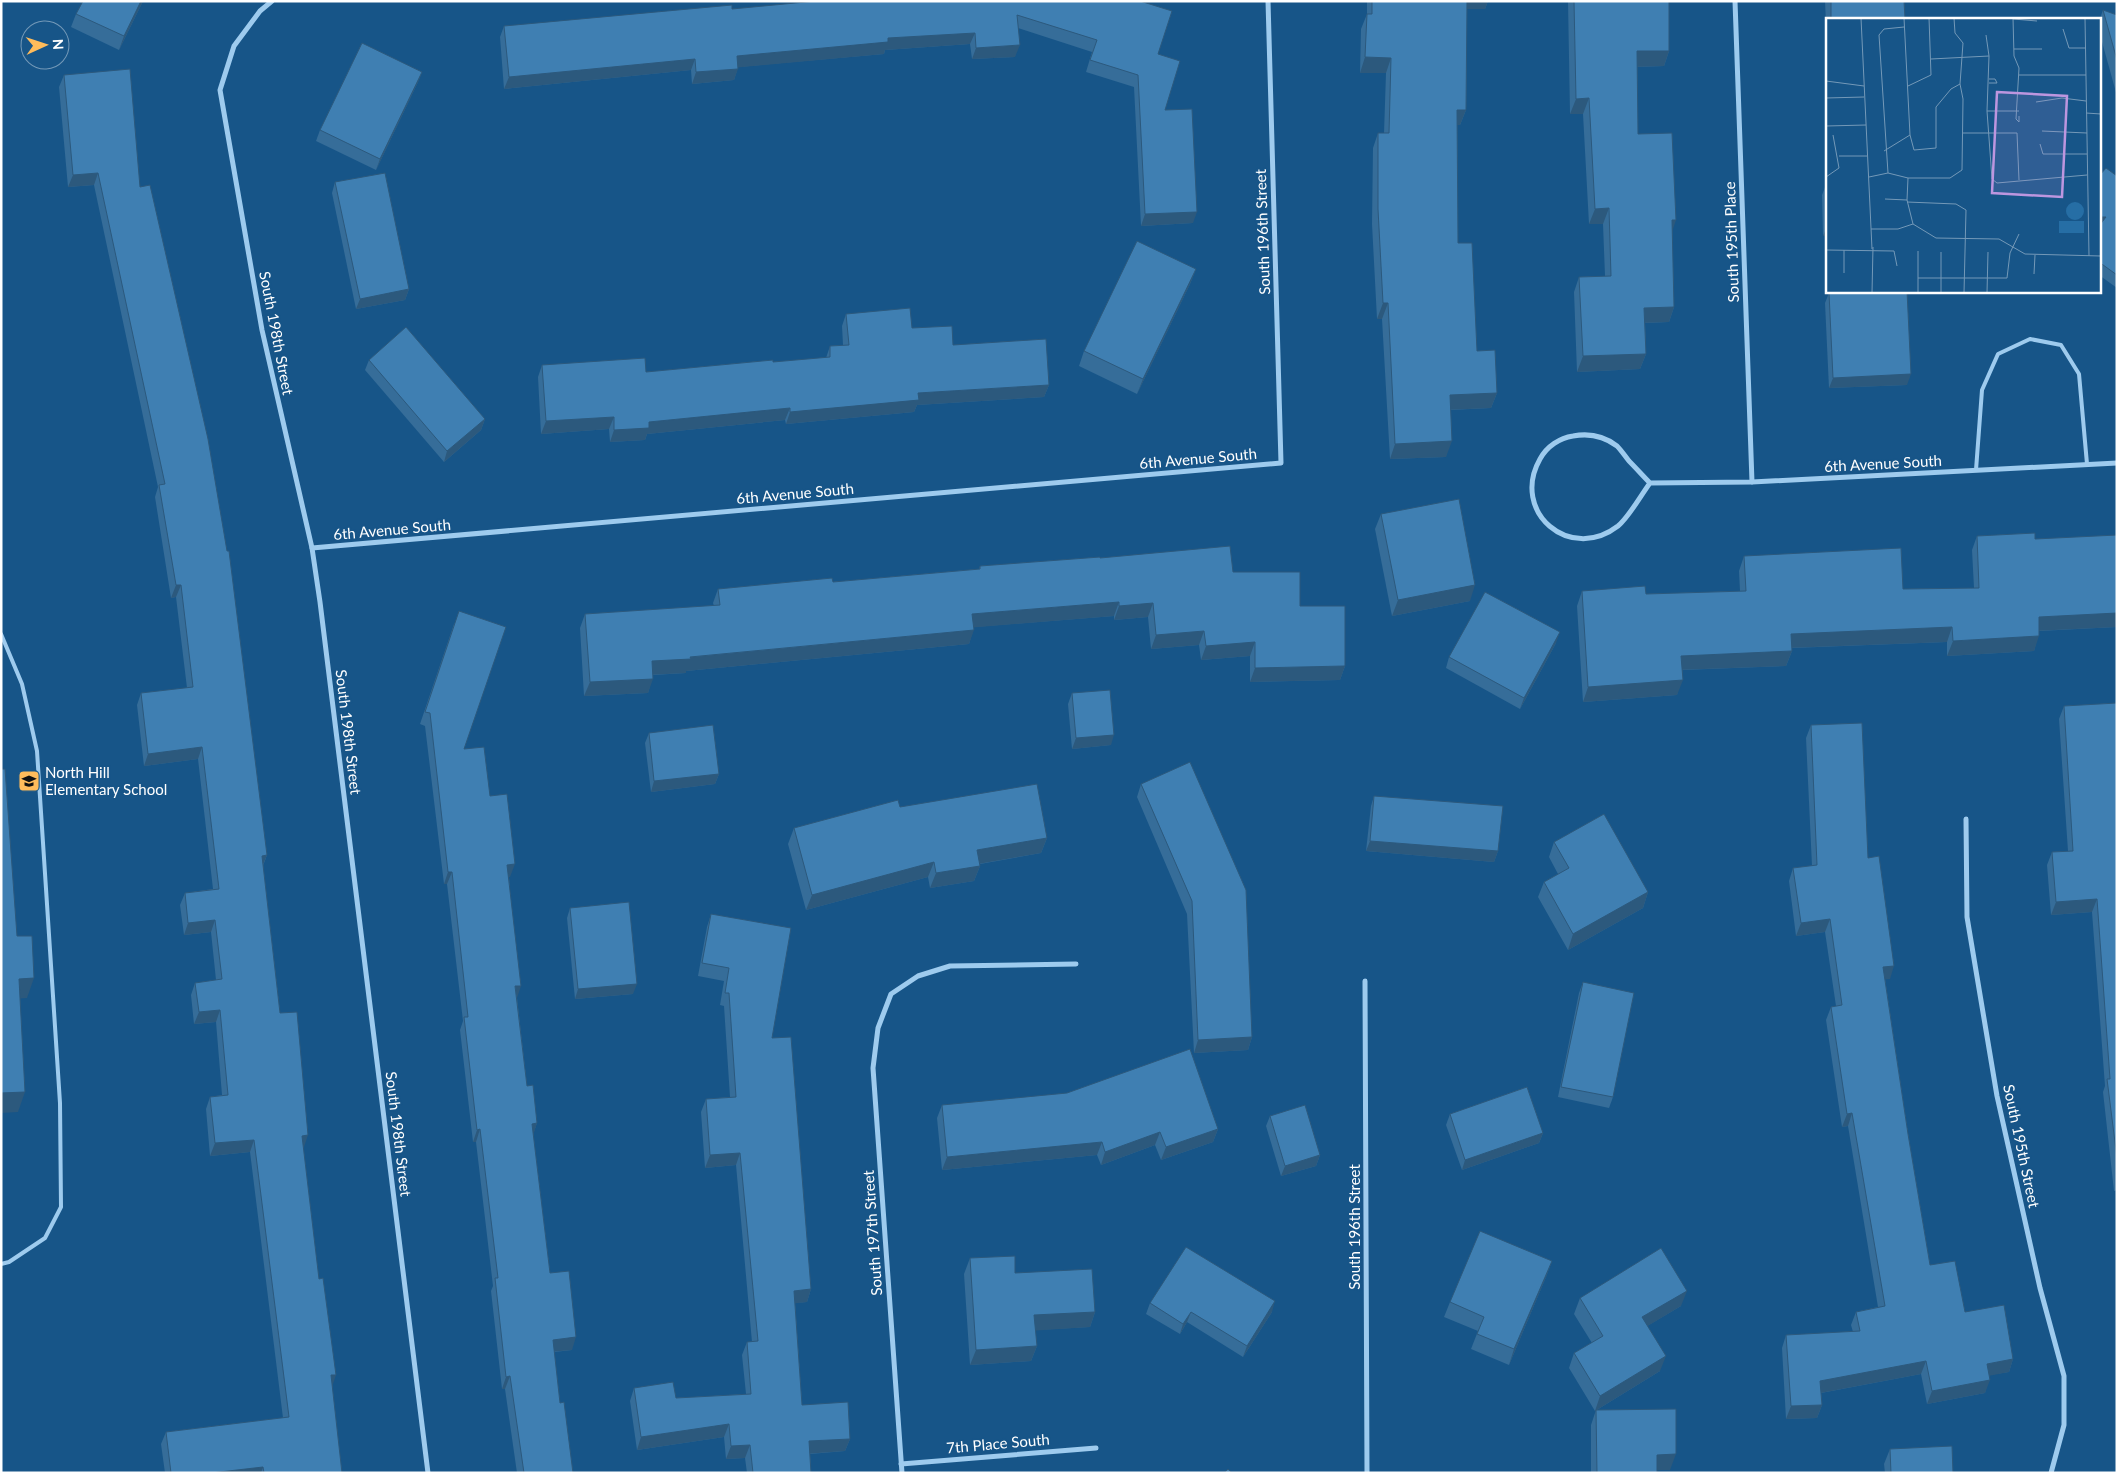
<svg xmlns="http://www.w3.org/2000/svg" width="2118" height="1474" viewBox="0 0 2118 1474" font-family="Lato,sans-serif">
	<style>
		.lines { fill: none; stroke-linecap: round; stroke-linejoin: round }
		.service { stroke: #9ecbee; stroke-width: 4 }
		.minor { stroke: #9ecbee; stroke-width: 5 }
		.wall { fill: #366d99 }
		.shaded-wall { fill: #2c597d }
		.building { fill: #3f7fb2; stroke: #2c597d }
		.labels { text-anchor: middle; dominant-baseline: central; stroke-width: 4; stroke-linejoin: round; paint-order: stroke }
		.street-label { font-size: 15px; fill: #fff; stroke: #175588 }
		.poi-label { font-size: 15px; fill: #fff; stroke: #175588; text-anchor: start }
		.inset-road { fill: none; stroke: #7499b8; stroke-width: 1 }
		.view { fill: #bd96df; fill-opacity: 0.15; stroke: #bd96df; stroke-width: 2.5 }
		.inset-edge { fill: none; stroke: #fff; stroke-width: 2.5 }
	</style>
	<rect width="100%" height="100%" fill="#175588"/>
	<g class="lines">
		<!-- service -->
		<g class="service">
			<path d="M1976 470 1982 390 1998 354 2030 339 2061 345 2079 374 2087 464"/>
			<path d="M1 634 22 684 37 751 60 1103 61 1207 45 1238 9 1262 1 1264"/>
		</g>
		<!-- minor -->
		<g class="minor">
			<path d="M272 1 260 11 234 46 220 90 262 330 312 548 320 602 428 1473"/>
			<path d="M1735 1 1752 482"/>
			<path d="M1650 483C1641 495 1629 517 1618 526 1570 563 1510 512 1540 459 1547 446 1560 438 1573 436 1589 433 1604 436 1617 446 1621 450 1625 456 1629 461 1636 468 1643 476 1650 483L1752 482 2117 463"/>
			<path d="M312 548 1281 463 1268 1"/>
			<path d="M1966 819 1967 917 1997 1096 2040 1288 2064 1376V1425L2051 1473"/>
			<path d="M1365 981 1367 1473"/>
			<path d="M901 1464 1096 1448"/>
			<path d="M902 1473 873 1068 878 1028 891 994 918 976 950 966 1076 964"/>
		</g>
	</g>
	<!-- wall -->
	<g class="wall">
		<path d="M143 1 119 50 71 27 76 14Z"/>
		<path d="M1140 1 1158 54 1165 110 1193 223 1141 226 1134 87 1086 72 1092 52 1018 28 1015 57 972 59 970 44 885 50 884 54 738 67 734 80 692 84 691 70 504 89 500 37 504 26 732 9Z"/>
		<path d="M1367 1H1488L1485 9H1467L1466 110 1460 125H1457L1458 243 1477 351 1497 393 1491 408 1450 410 1446 457 1390 459 1382 319H1377L1372 224 1373 148 1378 133H1384L1386 73H1360L1361 29 1367 14Z"/>
		<path d="M1568 1H1669V51L1664 66 1637 67 1638 134 1672 232 1674 307 1669 322 1645 323 1646 354 1640 369 1577 372 1574 292 1579 277 1605 276 1603 224H1589L1583 114H1570Z"/>
		<path d="M1825 1H1904L1905 19H1827V48Z"/>
		<path d="M2103 10 2117 15V96L2099 31V21Z"/>
		<path d="M422 72 418 82 376 170 316 141 320 130Z"/>
		<path d="M64 75 140 187 267 855 263 866 280 1013 304 1147H303L342 1473H165L161 1444 166 1432 283 1418 250 1152 210 1156 206 1109 210 1097 222 1095 216 1022 194 1024 191 995 195 983 216 980 211 932 184 935 180 905 185 893 213 889 198 759 144 766 137 705 141 693 187 688 176 597 171 598 155 497 158 487 94 185 68 187 59 87Z"/>
		<path d="M2099 176H2117V288L2099 275Z"/>
		<path d="M335 182 409 289 405 300 356 309 332 193Z"/>
		<path d="M1827 182V236H1823L1822 195Z"/>
		<path d="M1196 269 1190 284 1137 394 1079 366 1084 351Z"/>
		<path d="M1829 293 1907 385 1829 388 1825 303Z"/>
		<path d="M846 314 912 328 953 345 1049 385 1044 397 917 405 914 412 786 424 785 420 647 434 645 440 610 442 609 429 541 434 538 377 542 365 646 372 826 358 830 346 843 345 842 326Z"/>
		<path d="M369 360 485 419 481 430 444 462 365 370Z"/>
		<path d="M1381 514 1470 601 1392 616 1375 529Z"/>
		<path d="M1977 536 2035 539 2117 627 2039 631 2034 651 1947 656V642L1792 648V651L1786 666 1682 670 1677 695 1583 702 1577 606 1582 591 1646 594 1740 591 1739 571 1744 556 1903 589 1974 588 1972 550Z"/>
		<path d="M1100 558 1233 572 1300 606 1345 666 1340 680 1250 682V656L1201 660 1199 645 1151 649 1148 617 1114 620V616L974 627 969 644 686 671V673L653 675 648 693 584 696 580 628 585 614 714 606 713 603 718 589 833 582 979 569 980 566Z"/>
		<path d="M454 624 464 749 490 796 510 877H509L517 998 527 1086 537 1123 533 1134 550 1273 572 1350 554 1352 560 1403 573 1473H517L505 1389H502L491 1291 493 1286 476 1142H473L460 1030 463 1021 447 884H444L425 726 420 724Z"/>
		<path d="M1556 643 1520 709 1446 668 1449 657Z"/>
		<path d="M1072 693 1111 745 1072 749 1068 704Z"/>
		<path d="M2117 703V1190L2114 1191 2103 1092 2105 1086 2092 912 2051 915 2047 865 2052 852 2068 851 2059 719 2064 706Z"/>
		<path d="M1811 725 1868 858 1890 979H1885L1908 1134 1930 1265 1965 1312 2013 1359 2009 1372 1989 1375 1985 1393 1927 1404 1921 1374 1821 1393 1822 1405 1817 1418 1786 1419 1782 1348 1786 1335 1853 1332 1851 1325 1856 1312 1878 1307 1848 1126 1842 1127 1826 1020 1831 1007 1836 1006 1825 932 1796 936 1789 881 1793 868 1812 866 1806 738Z"/>
		<path d="M649 733 719 774 715 784 651 792 645 743Z"/>
		<path d="M1141 784 1252 1037 1248 1050 1194 1053 1187 914 1137 797Z"/>
		<path d="M1374 796 1498 851 1494 862 1366 851 1371 806Z"/>
		<path d="M900 807 1047 838 1041 853 980 864V866L974 881 930 888 928 877 806 910 788 844 794 828Z"/>
		<path d="M1554 842 1648 892 1643 908 1568 950 1538 897 1544 882 1558 874 1549 857Z"/>
		<path d="M570 908 633 994 575 999 567 918Z"/>
		<path d="M711 914 772 1038 811 1289 807 1302 795 1303 802 1405 850 1439 845 1451 810 1454 811 1473H747L745 1458 726 1459 724 1437 637 1450 630 1401 634 1388 676 1398 746 1394 742 1355 747 1342H752L736 1165 705 1168 701 1112 706 1099 730 1097 724 1006 720 1005 724 981 698 976 707 927Z"/>
		<path d="M1583 982 1613 1097 1609 1108 1558 1097 1579 993Z"/>
		<path d="M942 1105 1218 1129 1213 1142 1161 1160 1155 1145 1101 1165 1097 1155 942 1170 937 1118Z"/>
		<path d="M1450 1114 1543 1133 1539 1143 1462 1170 1446 1125Z"/>
		<path d="M1270 1116 1320 1155 1316 1166 1281 1176 1266 1126Z"/>
		<path d="M970 1258 1015 1273 1095 1312 1090 1327 1035 1330 1037 1346 1031 1361 970 1365 964 1274Z"/>
		<path d="M1552 1261 1546 1277 1509 1365 1471 1349 1478 1331 1444 1317 1450 1302Z"/>
		<path d="M1580 1298 1681 1306 1647 1326 1660 1371 1595 1411 1569 1368 1574 1353 1592 1343 1574 1314Z"/>
		<path d="M1150 1303 1272 1312 1243 1357 1187 1322 1180 1334 1146 1314Z"/>
		<path d="M1596 1410 1670 1470H1657V1473H1591V1425Z"/>
		<path d="M1890 1449 1953 1473H1885L1884 1464Z"/>
	</g>
	<!-- shaded-wall -->
	<g class="shaded-wall">
		<path d="M141 1H143L119 50 124 36Z"/>
		<path d="M1465 1H1488L1485 9H1462Z"/>
		<path d="M975 33 970 44 885 50 884 54 732 68 737 56 888 38Z"/>
		<path d="M1020 45 1015 57 972 59 976 48Z"/>
		<path d="M1637 51H1669L1664 66 1632 67Z"/>
		<path d="M1365 57 1391 58 1386 73H1360Z"/>
		<path d="M695 59 691 70 504 89 509 77Z"/>
		<path d="M738 69 734 80 692 84 696 72Z"/>
		<path d="M422 72 418 82 376 170 380 159Z"/>
		<path d="M1589 98 1583 114H1570L1576 99Z"/>
		<path d="M1457 110H1466L1460 125H1452Z"/>
		<path d="M98 173 94 185 68 187 73 175Z"/>
		<path d="M1609 208 1603 224H1589L1595 209Z"/>
		<path d="M1197 212 1193 223 1141 226 1145 214Z"/>
		<path d="M2099 217H2106L2099 227Z"/>
		<path d="M1672 220H1676L1671 235Z"/>
		<path d="M1827 226V236H1823Z"/>
		<path d="M1196 269 1190 284 1137 394 1143 379Z"/>
		<path d="M409 289 405 300 356 309 360 299Z"/>
		<path d="M1383 303H1388L1382 319H1377Z"/>
		<path d="M1674 307 1669 322 1639 323 1644 308Z"/>
		<path d="M1646 354 1640 369 1577 372 1583 356Z"/>
		<path d="M1911 374 1907 385 1829 388 1833 378Z"/>
		<path d="M1049 385 1044 397 917 405 914 412 786 424 790 412 918 393Z"/>
		<path d="M1497 393 1491 408 1444 410 1450 395Z"/>
		<path d="M790 408 785 420 647 434 645 440 610 442 614 430 649 422Z"/>
		<path d="M614 417 609 429 541 434 546 421Z"/>
		<path d="M485 419 481 430 444 462 447 451Z"/>
		<path d="M1452 441 1446 457 1390 459 1395 444Z"/>
		<path d="M176 585H181L176 597 171 598Z"/>
		<path d="M1475 585 1470 601 1392 616 1398 600Z"/>
		<path d="M1119 602 1114 616 967 628 972 614Z"/>
		<path d="M1153 603 1148 617 1114 620 1119 606Z"/>
		<path d="M2117 613V627L2033 631 2039 617Z"/>
		<path d="M1952 627 1947 642 1786 648 1791 634Z"/>
		<path d="M974 630 969 644 686 671V673L647 675 652 661Z"/>
		<path d="M1204 631 1199 645 1151 649 1156 635Z"/>
		<path d="M1560 632 1556 643 1520 709 1524 698Z"/>
		<path d="M2039 636 2034 651 1947 656 1953 641Z"/>
		<path d="M1255 642 1250 656 1201 660 1206 646Z"/>
		<path d="M1792 651 1786 666 1676 670 1681 656Z"/>
		<path d="M1345 666 1340 680 1250 682 1255 668Z"/>
		<path d="M653 679 648 693 584 696 590 682Z"/>
		<path d="M1683 680 1677 695 1583 702 1588 687Z"/>
		<path d="M1114 735 1111 745 1072 749 1076 738Z"/>
		<path d="M202 747 198 759 144 766 148 754Z"/>
		<path d="M719 774 715 784 651 792 654 781Z"/>
		<path d="M1047 838 1041 853 972 865 977 850Z"/>
		<path d="M1370 841 1498 851 1494 862 1366 851Z"/>
		<path d="M267 855 262 867V856Z"/>
		<path d="M934 862 928 877 806 910 812 895Z"/>
		<path d="M515 864 510 877 503 878 507 865Z"/>
		<path d="M980 866 974 881 930 888 936 873Z"/>
		<path d="M448 872H452L447 884H444Z"/>
		<path d="M1648 892 1643 908 1568 950 1573 934Z"/>
		<path d="M2097 899 2092 912 2051 915 2056 902Z"/>
		<path d="M1830 919 1825 932 1796 936 1801 923Z"/>
		<path d="M215 920 211 932 184 935 188 923Z"/>
		<path d="M1894 966 1890 979 1878 980 1883 967Z"/>
		<path d="M34 978 27 998 12 999 19 979Z"/>
		<path d="M637 984 633 994 575 999 578 989Z"/>
		<path d="M515 986H521L517 998Z"/>
		<path d="M220 1010 216 1022 194 1024 199 1012Z"/>
		<path d="M1252 1037 1248 1050 1194 1053 1198 1040Z"/>
		<path d="M25 1092 18 1112 1 1113V1093Z"/>
		<path d="M1852 1113 1848 1126 1842 1127 1847 1114Z"/>
		<path d="M537 1123 533 1136 532 1124Z"/>
		<path d="M480 1129 476 1142H473L477 1130Z"/>
		<path d="M1218 1129 1213 1142 1161 1160 1166 1147Z"/>
		<path d="M1160 1132 1155 1145 1101 1165 1105 1152Z"/>
		<path d="M1543 1133 1539 1143 1462 1170 1465 1160Z"/>
		<path d="M308 1135 304 1147 297 1148 302 1136Z"/>
		<path d="M254 1140 250 1152 210 1156 215 1143Z"/>
		<path d="M1102 1142 1097 1155 942 1170 947 1157Z"/>
		<path d="M740 1153 736 1165 705 1168 710 1155Z"/>
		<path d="M1320 1155 1316 1166 1281 1176 1285 1166Z"/>
		<path d="M1552 1261 1546 1277 1509 1365 1514 1349Z"/>
		<path d="M811 1289 807 1302 789 1304 794 1291Z"/>
		<path d="M1687 1291 1681 1306 1636 1333 1642 1317Z"/>
		<path d="M1275 1301 1272 1312 1243 1357 1247 1346Z"/>
		<path d="M1095 1312 1090 1327 1029 1331 1034 1315Z"/>
		<path d="M1191 1312 1187 1322 1180 1334 1183 1324Z"/>
		<path d="M576 1337 572 1350 548 1352 553 1340Z"/>
		<path d="M1037 1346 1031 1361 970 1365 976 1350Z"/>
		<path d="M1666 1356 1660 1371 1595 1411 1600 1396Z"/>
		<path d="M2013 1359 2009 1372 1983 1377 1987 1364Z"/>
		<path d="M1926 1361 1921 1374 1815 1394 1820 1381Z"/>
		<path d="M331 1375H336L332 1387Z"/>
		<path d="M510 1376 505 1389H502L506 1377Z"/>
		<path d="M1990 1380 1985 1393 1927 1404 1932 1391Z"/>
		<path d="M1822 1405 1817 1418 1786 1419 1791 1406Z"/>
		<path d="M729 1424 724 1437 637 1450 641 1437Z"/>
		<path d="M850 1439 845 1451 804 1454 809 1441Z"/>
		<path d="M750 1445 745 1458 726 1459 731 1446Z"/>
		<path d="M1676 1454 1670 1470H1652L1657 1455Z"/>
		<path d="M263 1467 261 1473H211Z"/>
	</g>
	<!-- building -->
	<g class="building">
		<path d="M83 1H141L124 36 76 14Z"/>
		<path d="M816 1H1140L1172 11 1158 54 1180 61 1165 110 1192 109 1197 212 1145 214 1138 75 1090 60 1097 40 1017 15 1020 45 976 48 975 33 888 38V42L737 56 738 69 696 72 695 59 509 77 504 26 732 5V9Z"/>
		<path d="M1372 1H1467L1466 110H1457L1458 243H1472L1477 351 1495 350 1497 393 1450 395 1452 441 1395 444 1388 303H1383L1378 209V133H1389L1391 58 1365 57 1367 14H1372Z"/>
		<path d="M1574 1H1669V51H1637L1638 134 1672 133 1676 220H1672L1674 307 1644 308 1646 354 1583 356 1579 277 1611 276 1609 208 1595 209 1589 98 1576 99Z"/>
		<path d="M1831 1H1904L1905 19H1831Z"/>
		<path d="M2103 10 2117 15V60Z"/>
		<path d="M362 43 422 72 380 159 320 130Z"/>
		<path d="M130 69 140 187 150 185 208 439 227 551H229L267 855 262 856 280 1013 297 1012 308 1135 302 1136 319 1279 323 1278 336 1375H331L342 1473H264L263 1467 211 1473H171L166 1432 289 1417 254 1140 215 1143 210 1097 228 1095 220 1010 199 1012 195 983 222 979 215 920 188 923 185 893 219 889 202 747 148 754 141 693 193 687 181 585H176L159 485 165 484 98 173 73 175 64 75Z"/>
		<path d="M2106 168 2117 176V275L2099 262V226L2106 217H2099V176Z"/>
		<path d="M385 173 409 289 360 299 335 182Z"/>
		<path d="M1137 241 1196 269 1143 379 1084 351Z"/>
		<path d="M1858 291H1907L1911 374 1833 378 1829 293Z"/>
		<path d="M910 308 912 328 952 326 953 345 1046 339 1049 385 918 393 919 400 790 412V408L649 422V428L614 430V417L546 421 542 365 645 358 646 372 773 360V362L830 357V346L849 345 846 314Z"/>
		<path d="M406 327 485 419 447 451 369 360Z"/>
		<path d="M1459 499 1475 585 1398 600 1381 514Z"/>
		<path d="M2035 533V539L2117 535V613L2039 617V636L1953 641 1952 627 1791 634 1792 651 1681 656 1683 680 1588 687 1582 591 1645 586 1646 594 1746 591 1744 556 1901 548 1903 589 1979 588 1977 536Z"/>
		<path d="M1230 546 1233 572H1300V606H1345V666L1255 668V642L1206 646 1204 631 1156 635 1153 603 1119 606V602L972 614 974 630 690 657 691 659 652 661 653 679 590 682 585 614 720 605 718 589 832 578 833 582 980 569V566L1100 557V558Z"/>
		<path d="M1485 592 1560 632 1524 698 1449 657Z"/>
		<path d="M459 611 506 627 464 749 484 747 490 796 507 794 515 864 507 865 521 986H515L527 1086 533 1085 537 1123 532 1124 550 1273 569 1271 576 1337 553 1340 560 1403 564 1402 573 1473H524L510 1376 506 1377 495 1278H498L480 1129 477 1130 464 1017H468L452 872H448L430 713 425 712Z"/>
		<path d="M1110 690 1114 735 1076 738 1072 693Z"/>
		<path d="M2117 703V1158L2107 1079H2110L2097 899 2056 902 2052 852 2073 851 2064 706Z"/>
		<path d="M1862 723 1868 858 1879 856 1894 966 1883 967 1908 1134 1930 1265 1955 1261 1965 1312 2004 1305 2013 1359 1987 1364 1990 1380 1932 1391 1926 1361 1820 1381 1822 1405 1791 1406 1786 1335 1860 1331 1856 1312 1885 1306 1852 1113 1847 1114 1831 1007 1842 1005 1830 919 1801 923 1793 868 1817 865 1811 725Z"/>
		<path d="M713 725 719 774 654 781 649 733Z"/>
		<path d="M1190 762 1246 890 1252 1037 1198 1040 1192 901 1141 784Z"/>
		<path d="M1 769H5L17 936H32L34 978 19 979 25 1092 1 1093Z"/>
		<path d="M1037 784 1047 838 977 850 980 866 936 873 934 862 812 895 794 828 898 800 900 807Z"/>
		<path d="M1374 796 1503 806 1498 851 1370 841Z"/>
		<path d="M1604 814 1648 892 1573 934 1544 882 1569 868 1554 842Z"/>
		<path d="M629 902 637 984 578 989 570 908Z"/>
		<path d="M711 914 791 928 772 1038 791 1037 811 1289 794 1291 802 1405 848 1402 850 1439 809 1441 811 1473H753L750 1445 731 1446 729 1424 641 1437 634 1388 673 1382 676 1398 751 1394 747 1342 758 1341 740 1153 710 1155 706 1099 736 1097 729 993H725L729 968 702 963Z"/>
		<path d="M1583 982 1634 993 1613 1097 1561 1087Z"/>
		<path d="M1190 1049 1218 1129 1166 1147 1160 1132 1105 1152 1102 1142 947 1157 942 1105 1067 1093Z"/>
		<path d="M1527 1087 1543 1133 1465 1160 1450 1114Z"/>
		<path d="M1305 1105 1320 1155 1285 1166 1270 1116Z"/>
		<path d="M1480 1231 1552 1261 1514 1349 1477 1334 1484 1317 1450 1302Z"/>
		<path d="M1186 1247 1275 1301 1247 1346 1191 1312 1183 1324 1150 1303Z"/>
		<path d="M1661 1248 1687 1291 1642 1317 1666 1356 1600 1396 1574 1353 1603 1336 1580 1298Z"/>
		<path d="M1015 1256V1273L1092 1269 1095 1312 1034 1315 1037 1346 976 1350 970 1258Z"/>
		<path d="M1676 1409V1454L1657 1455V1473H1597L1596 1410Z"/>
		<path d="M1952 1446 1953 1473H1891L1890 1449Z"/>
		<path d="M1228 1469 1232 1473H1224Z"/>
	</g>
	<!-- icons -->
	<defs>
		<g id="school-square" transform="scale(1.125)"><rect x="-9" y="-9" width="18" height="18" rx="4" fill="#ffbc5b" stroke="#175588"/><path d="M0-5L7-2L0 1L-7-2ZM-4 1L0 2.5L4 1V4Q0 6-4 4Z" fill="#111"/></g>
	</defs>
	<g fill-rule="evenodd">
		<use href="#school-square" x="29" y="781"/>
	</g>
	<g class="labels">
		<!-- street labels -->
		<g class="street-label">
			<text transform="translate(1262 232) rotate(-92)">South 196th Street</text>
			<text transform="translate(1731 242) rotate(-92)">South 195th Place</text>
			<text transform="translate(277 333) rotate(79)">South 198th Street</text>
			<text transform="translate(1198 458) rotate(-5)">6th Avenue South</text>
			<text transform="translate(1883 463) rotate(-3)">6th Avenue South</text>
			<text transform="translate(795 493) rotate(-5)">6th Avenue South</text>
			<text transform="translate(392 529) rotate(-5)">6th Avenue South</text>
			<text transform="translate(349 732) rotate(83)">South 198th Street</text>
			<text transform="translate(399 1134) rotate(83)">South 198th Street</text>
			<text transform="translate(2022 1146) rotate(78)">South 195th Street</text>
			<text transform="translate(1354 1227) rotate(-90)">South 196th Street</text>
			<text transform="translate(872 1233) rotate(-94)">South 197th Street</text>
			<text transform="translate(998 1443) rotate(-5)">7th Place South</text>
		</g>
		<!-- poi labels -->
		<g class="poi-label">
			<text x="45" y="772">North Hill<tspan x="45" dy="17">Elementary School</tspan></text>
		</g>
	</g>
	<!-- overview -->
	<g transform="translate(1826 18)">
		<rect width="275" height="275" fill="#175588"/>
		<path d="M240 193a9 9 0 1 1 18 0a9 9 0 1 1-18 0ZM233 203H258V215H233Z" fill="#266ea5"/>
		<path class="inset-road" d="M35 0 46 231M78 0 84 117 88 132 110 130V89L125 71 134 66M187 0 188 38 193 50 190 101 193 104V98M259 0 263 238M187 1 211 3M237 11 243 30H259M160 17 163 38 161 93 166 161 171 165 261 157M188 31H216M105 41 163 38M193 57H260M0 63 38 68M163 65H171L169 61H163M82 68 105 57 103 0M0 80 38 79M210 84 236 80 260 83M161 93H193M260 95 275 96M0 108 40 107M216 113 261 115M137 115H191L193 162M214 126 217 136H261M58 133 84 117M13 138H41M62 155 53 17 58 11 78 9M0 159 13 150 7 117M43 159 62 155 82 160H124L136 152 137 81 134 66 137 25 129 15 128 0M82 160 81 182 87 206M59 181 81 182M81 184 130 186 140 192 138 275M45 211H72L87 206 110 220 173 221 199 236 275 238M0 232 68 233 71 248M18 232V255M92 233V275M115 234V275M208 256 209 237M92 260H181L184 235 193 216M46 275 47 229M161 275 162 234"/>
		<path class="view" d="M171 74 241 78 236 179 166 175Z"/>
		<rect width="275" height="275" class="inset-edge"/>
	</g>
	<!-- border -->
	<rect width="2118" height="1474" fill="none" stroke="#ffffff" stroke-width="5"/>
	<!-- north arrow -->
	<g transform="translate(45 45) rotate(87)"><circle r="24" fill="#175588" stroke="#7499b8"/>
	<path d="M0-4L9 19L0 12L-9 19Z" fill="#ffbc5b"/>
	<text y="-8" font-size="14" font-weight="bold" text-anchor="middle" fill="#ffffff">N</text>
	</g>
</svg>
